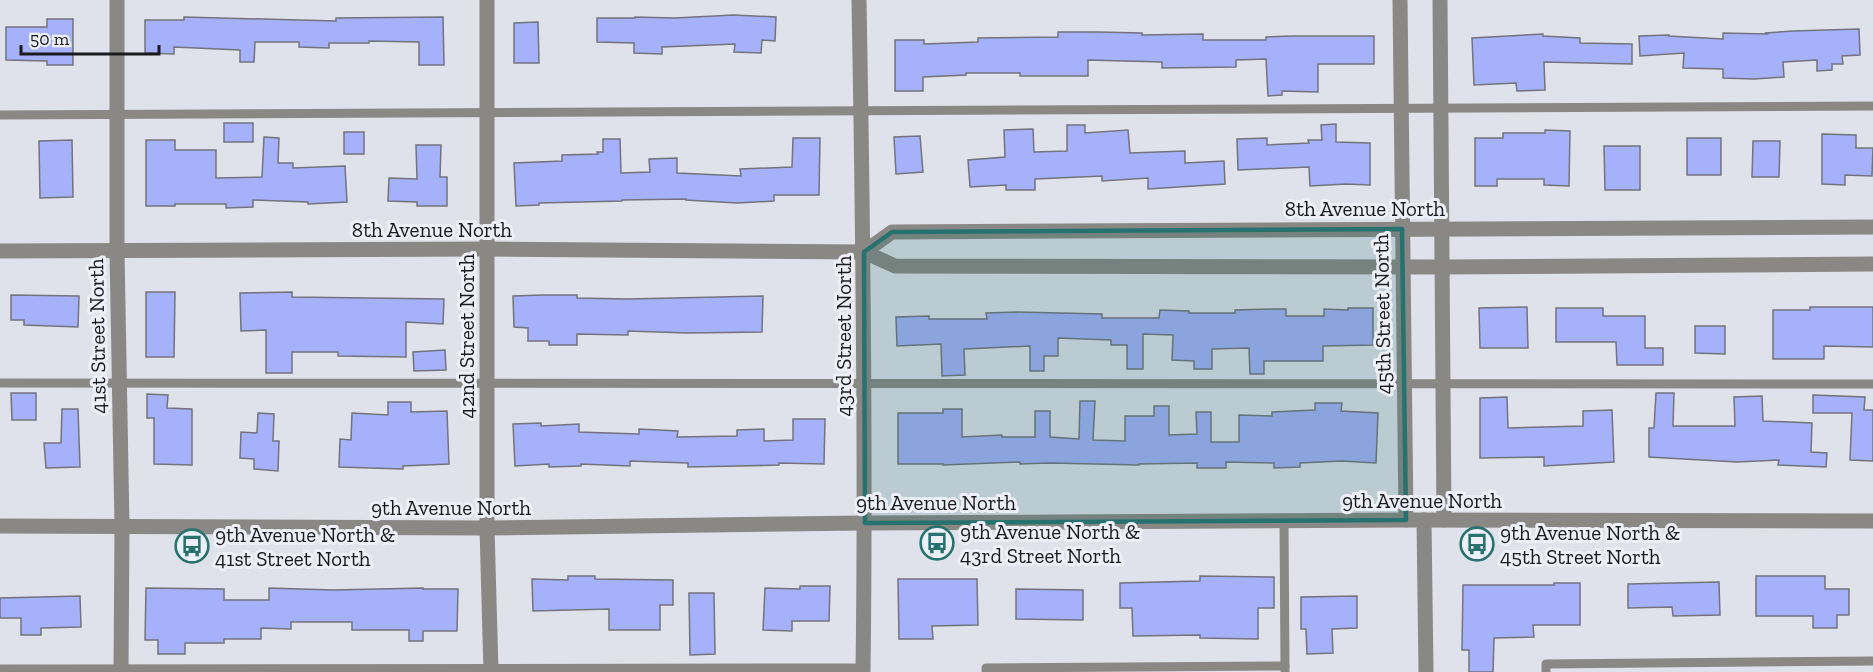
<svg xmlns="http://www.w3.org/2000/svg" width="1873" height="672" viewBox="0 0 1873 672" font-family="'Zilla Slab',serif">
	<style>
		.building { fill: #a6b1fb; stroke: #72737c; stroke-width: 1.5 }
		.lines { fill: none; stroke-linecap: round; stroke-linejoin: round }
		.service { stroke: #898884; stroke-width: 9 }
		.minor { stroke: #898884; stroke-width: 15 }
		.tertiary { stroke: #898884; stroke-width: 15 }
		.marked { fill: #27726f; fill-opacity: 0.2; stroke: #27726f; stroke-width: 4.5; stroke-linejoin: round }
		.labels { text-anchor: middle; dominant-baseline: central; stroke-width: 6; stroke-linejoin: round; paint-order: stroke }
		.street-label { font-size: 21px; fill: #1a1b1e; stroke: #edeff9 }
		.poi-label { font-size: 21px; fill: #1a1b1e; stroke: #edeff9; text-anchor: start }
	</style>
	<rect width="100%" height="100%" fill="#e0e2eb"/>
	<!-- building -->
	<g class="building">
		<path d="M734 15 776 17 775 41 762 40 761 53 734 52 735 44 662 47V54L634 53V43L597 42V18H635V17L675 18Z"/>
		<path d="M184 17 336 21V18L443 17 444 65H419V42L369 41V43H329V48L299 47V42H255L254 62H240V50L174 47V54L145 53V20H184Z"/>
		<path d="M47 19H73V65H47V61L6 60V27H47Z"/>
		<path d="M538 22 539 63H514V23Z"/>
		<path d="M1859 29 1860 55 1842 56 1843 64H1832V70L1817 71V60L1783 62 1784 77 1754 79 1723 78V69L1683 68 1684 53 1640 56 1639 36 1669 35V36L1723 39V33L1767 34 1766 33 1793 31Z"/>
		<path d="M1058 32H1099L1142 33V35L1203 34V40H1266V37L1293 36H1374V64H1318V92L1282 91V95L1268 96 1266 59 1236 60V67L1162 68V62L1088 60V76H1020V73H966V75L923 77V91H895V40H924V44L978 42V38L1058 37Z"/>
		<path d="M1543 34V36L1580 38V43L1632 44V64L1544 62 1545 90 1517 91 1516 83 1474 85 1472 38Z"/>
		<rect x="224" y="123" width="29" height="19"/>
		<path d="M1336 124V142L1370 143V185L1346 184 1310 186 1309 167 1238 170 1237 139 1267 138V145L1309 143 1308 140H1322L1321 125Z"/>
		<path d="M1067 125H1085V133L1128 130 1130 153 1185 151V163L1224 161 1225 184 1148 189V178L1102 181V176L1035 179V190H1006V185L970 187 968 160 1005 157 1004 130 1033 129 1034 152 1067 151Z"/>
		<path d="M1545 130 1570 131 1569 186 1544 185V179H1497V186H1475V138H1503V133H1545Z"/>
		<rect x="344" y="132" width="20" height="22"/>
		<path d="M1822 134 1856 135V148H1873L1872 176 1845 175V185L1822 184Z"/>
		<path d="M920 136 923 172 896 174 894 137Z"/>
		<path d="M264 137 279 138 278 163H293V168L345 166 347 202 308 204V202L253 200V207L226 208V204H175V206H146V140H175V150H216V178L262 177Z"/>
		<path d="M793 138H820L819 195H774V201L737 203 686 200V199L622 200V201L539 203V205L516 206 514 163 562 161V155L598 154 597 152H603V139H620L621 173 650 172 649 159 677 158V173L741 176 740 169 792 167Z"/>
		<rect x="1687" y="138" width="34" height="37"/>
		<path d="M72 140 73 197 40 198 39 141Z"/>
		<path d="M1753 141H1780L1779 177H1752Z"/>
		<path d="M416 145H441L440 177H447V206H417V202L388 201 389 178 417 179Z"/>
		<path d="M1604 146H1640V190H1605Z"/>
		<path d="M146 292H175L174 357H146Z"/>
		<path d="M292 292V297L444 299 443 324 406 322V357L338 356V352H292V373H266V330L241 331 240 293Z"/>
		<path d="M11 295 79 296 78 327 24 325V320H11Z"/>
		<path d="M543 295H577V298L628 299 763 296 762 332 687 333 628 331V335L577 334V345H549V341H528V328L514 327 513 296Z"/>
		<path d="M1527 307 1528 348H1480L1479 308Z"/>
		<path d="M1810 307H1873V347L1824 346V359H1773V310H1810Z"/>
		<path d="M1348 308H1373V345L1323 346V361H1264V374H1250L1249 348 1212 349V369H1194V361L1172 360 1173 335 1143 334V369H1127V345H1111V340L1058 338V356H1044V371H1030V346L964 349 965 375 942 376 941 344 897 346 896 317 929 316V319H987L986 313 1018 312 1102 314V318H1159L1160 310 1189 311V313H1235V310L1271 309H1286V316H1324V309L1348 310Z"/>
		<path d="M1556 308H1603V316H1645V348H1663V365H1617L1616 342H1556Z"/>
		<path d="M1695 326H1725V354L1695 353Z"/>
		<path d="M445 350 446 370 414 371 413 352Z"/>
		<path d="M11 393H36V420H12Z"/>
		<path d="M1656 393H1674L1673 426H1735L1734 397 1762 396 1763 421 1812 423 1811 452 1827 453 1826 467 1778 465 1779 460 1737 462 1649 457V428H1654Z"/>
		<path d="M147 394 168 395 167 408 192 409V465L154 464V418H147Z"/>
		<path d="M1813 395 1865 397 1864 410H1873V461L1850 460 1852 413H1813Z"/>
		<path d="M1507 397 1508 428 1583 426V411L1612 410 1614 462 1544 466V457L1480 458V398Z"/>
		<path d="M1080 401H1095L1093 440 1125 441V416H1154V406H1169V435L1197 434 1196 412H1211V442H1239V415L1272 416V412L1315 410V403H1342L1341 411 1378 413 1376 463 1342 461 1300 463V467L1274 468V463L1226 462V468H1197V463L1139 464V465L1050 463 1020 464V462L943 465V464H898V413H943V409H962V437L1002 435V437H1035V411H1050V437L1079 439Z"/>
		<path d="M388 402H411V412L447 411 449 464 403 466V469L339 467 340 439 351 440 352 413 388 415Z"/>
		<path d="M62 409H78L80 467 46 468 44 443H61Z"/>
		<path d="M258 413 274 414 273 441H279L278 471 254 469V459L240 458 241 432 257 433Z"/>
		<path d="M793 419H825L824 464 779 463V465L739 466 688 467V463L630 461V466L581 464V466L549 467V464L515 466 513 424 541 423V426L579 424V432L639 434V429L678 431 677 437 737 436V430L764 429V441L793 440Z"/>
		<path d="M568 576H595V579L673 580V605H660V630H609V609L533 611 532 579 568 580Z"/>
		<path d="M1200 576 1274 577V608H1258V639L1200 638V635L1133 636 1132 608H1120V583L1200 581Z"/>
		<path d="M1756 576H1825V589H1849V615H1837V628H1813V616H1756Z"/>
		<path d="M898 579H977L978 625 932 626 933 639H899Z"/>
		<path d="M1719 582 1720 615 1673 616 1672 607 1628 608V584Z"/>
		<path d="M1554 583H1580V625H1533L1534 637 1494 638 1493 672H1469V650H1462L1463 585H1554Z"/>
		<path d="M800 586H830L829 621H792V631L763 630 765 588 800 589Z"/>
		<path d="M146 588 224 589V600H269V588L333 590 423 588V589H458L457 631H423V641H409V630H352V622H291V629L261 628V639H224V643H185V654H158V640H145Z"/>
		<path d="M1016 589 1083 590V620L1016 619Z"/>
		<path d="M689 593H714L715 654 690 655Z"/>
		<path d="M80 596 81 627 41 628V635H21V618H0V598Z"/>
		<path d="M1357 596V628L1332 629 1333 653 1307 654 1306 629H1301V597Z"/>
	</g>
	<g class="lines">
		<!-- service -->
		<g class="service">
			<path d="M0 115 1873 106"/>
			<path d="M0 383 1873 384"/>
			<path d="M1284 521 1285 671"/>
			<path d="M0 669 863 668"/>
			<path d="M986 672V668L1285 666"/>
			<path d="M1546 672V664L1873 661"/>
		</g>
		<!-- minor -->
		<g class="minor">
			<path d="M117 0V251L122 526 121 672"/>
			<path d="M487 0V528L491 672"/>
			<path d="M859 0C863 224 866 448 863 672"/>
			<path d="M1400 0 1406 520"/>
			<path d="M1440 0 1444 520"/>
			<path d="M0 251 487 249 864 252 895 266 1441 267 1873 264"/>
			<path d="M864 252 892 232 1873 227"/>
			<path d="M1424 520 1426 672"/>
		</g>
		<!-- tertiary -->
		<path class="tertiary" d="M0 526 487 528 865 523 1406 520 1873 521"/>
	</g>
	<!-- marked area -->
	<path class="marked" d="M1402 229 1406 520 865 523 864 252 892 232Z"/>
	<!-- icons -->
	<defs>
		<g id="bus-ring" transform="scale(1.725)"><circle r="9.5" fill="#edeff9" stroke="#27726f" stroke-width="1.5"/><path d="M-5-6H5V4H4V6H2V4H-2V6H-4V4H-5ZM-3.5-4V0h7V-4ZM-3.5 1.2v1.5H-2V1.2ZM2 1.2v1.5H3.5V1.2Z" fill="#27726f"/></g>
	</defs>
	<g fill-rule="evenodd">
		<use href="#bus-ring" x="937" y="543"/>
		<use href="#bus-ring" x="1477" y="544"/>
		<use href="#bus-ring" x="192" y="546"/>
	</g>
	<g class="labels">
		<!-- street labels -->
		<g class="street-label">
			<text x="1365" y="208">8th Avenue North</text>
			<text x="432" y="229">8th Avenue North</text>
			<text transform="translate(1382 314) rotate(-91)">45th Street North</text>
			<text transform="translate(97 336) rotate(-91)">41st Street North</text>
			<text transform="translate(466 336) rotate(-90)">42nd Street North</text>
			<text transform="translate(843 336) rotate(-90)">43rd Street North</text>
			<text x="1422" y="500">9th Avenue North</text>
			<text x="936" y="502">9th Avenue North</text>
			<text x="451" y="507">9th Avenue North</text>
		</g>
		<!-- poi labels -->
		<g class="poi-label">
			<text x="960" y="531">9th Avenue North &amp;<tspan x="960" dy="24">43rd Street North</tspan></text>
			<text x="1500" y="532">9th Avenue North &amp;<tspan x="1500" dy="24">45th Street North</tspan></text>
			<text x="215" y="534">9th Avenue North &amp;<tspan x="215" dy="24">41st Street North</tspan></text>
		</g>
	</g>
	<!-- scale -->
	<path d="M21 45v9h138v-9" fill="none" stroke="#1a1b1e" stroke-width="3"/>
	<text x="30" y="45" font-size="18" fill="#1a1b1e" stroke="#edeff9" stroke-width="4.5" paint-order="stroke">50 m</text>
</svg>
